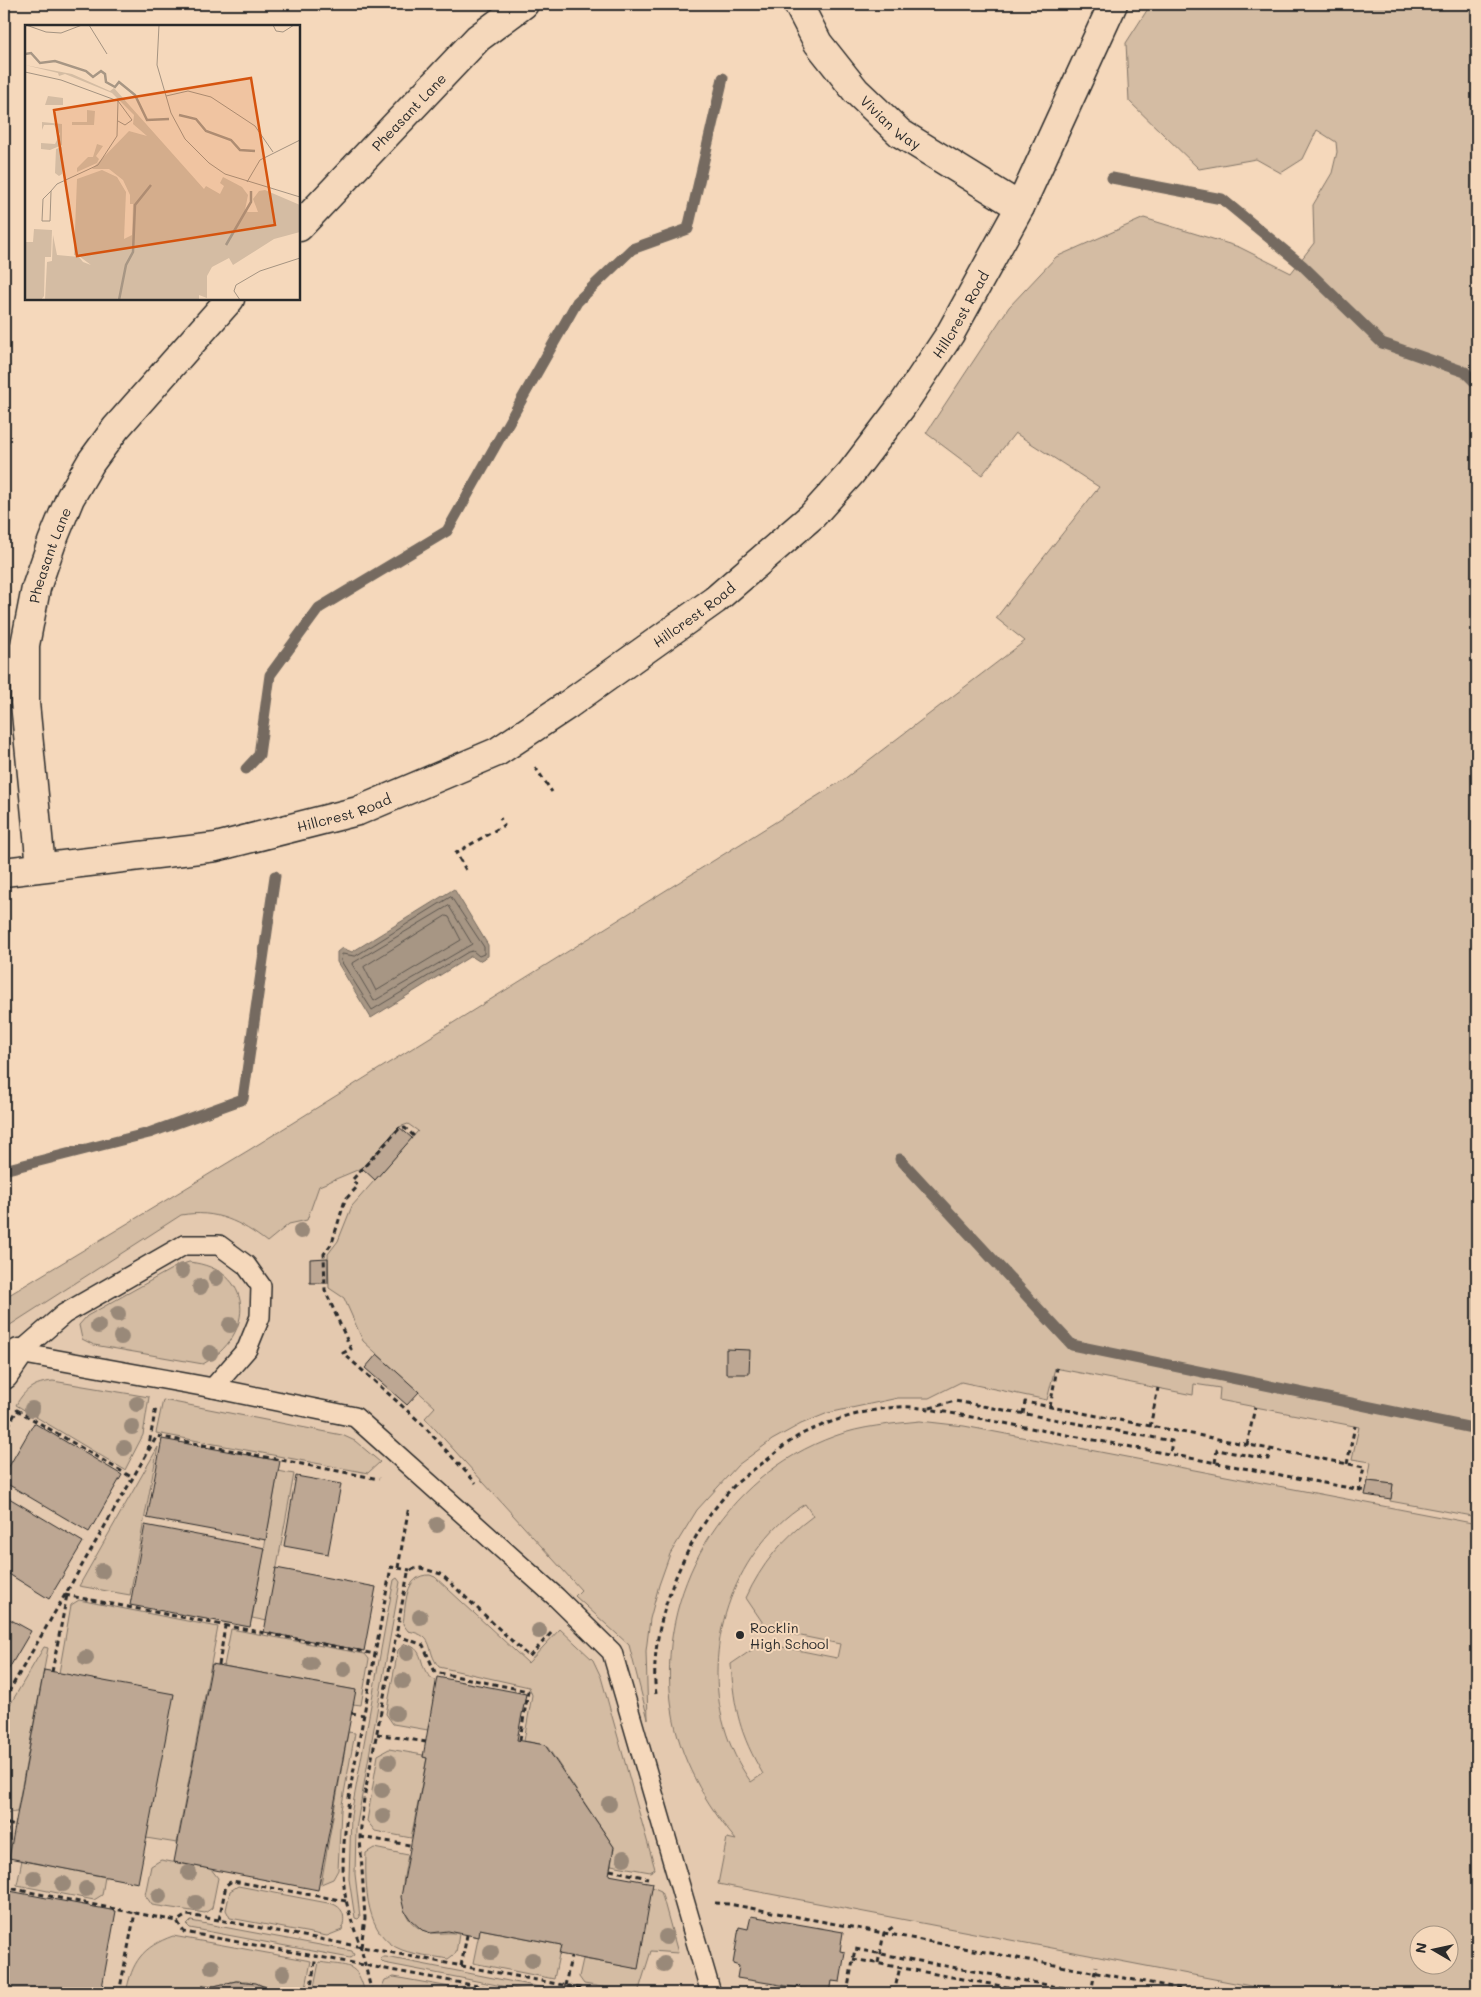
<svg xmlns="http://www.w3.org/2000/svg" width="1481" height="1997" viewBox="0 0 1481 1997" font-family="Mali,sans-serif">
	<style>
		.built { fill: #e4c9af; fill-rule: evenodd }
		.green { fill: #d4bca3; stroke: #807467; fill-rule: evenodd }
		.water { fill: #a79684; stroke: #756b60 }
		.lines { fill: none; stroke-linecap: round; stroke-linejoin: round }
		.shore { stroke: #5d564f; stroke-width: 1 }
		.stream { stroke: #756b60; stroke-width: 11 }
		.building { fill: #bda793; stroke: #2b2b2b }
		.service-casing { stroke: #2b2b2b; stroke-width: 22 }
		.minor-casing { stroke: #2b2b2b; stroke-width: 31 }
		.path { stroke: #2b2b2b; stroke-width: 3; stroke-dasharray: 5 4; stroke-linecap: butt }
		.service { stroke: #f5d8bb; stroke-width: 19 }
		.minor { stroke: #f5d8bb; stroke-width: 28 }
		.tree { fill: #998979 }
		.poi-dot { fill: #2b2b2b; stroke: #f5d8bb; stroke-width: 2 }
		.labels { text-anchor: middle; dominant-baseline: central; stroke-width: 4; stroke-linejoin: round; paint-order: stroke }
		.street-label { font-size: 14px; fill: #2b2b2b; stroke: #f5d8bb }
		.poi-label { font-size: 14px; fill: #2b2b2b; stroke: #f5d8bb; text-anchor: start }
		.inset-river { fill: none; stroke: #a79684; stroke-width: 2.5 }
		.inset-road { fill: none; stroke: #a49381; stroke-width: 1 }
		.view { fill: #d5540f; fill-opacity: 0.15; stroke: #d5540f; stroke-width: 2.5 }
		.inset-edge { fill: none; stroke: #2b2b2b; stroke-width: 2.5 }
	</style>
	<rect width="100%" height="100%" fill="#f5d8bb"/>
	<filter id="ink" filterUnits="userSpaceOnUse"><feTurbulence type="fractalNoise" baseFrequency=".02" numOctaves="2"/><feDisplacementMap in="SourceGraphic" scale="10" xChannelSelector="R" yChannelSelector="G"/><feConvolveMatrix kernelMatrix="1 2 1 2 8 2 1 2 1" color-interpolation-filters="sRGB"/></filter>
	<g filter="url(#ink)">
		<!-- built -->
		<path class="built" d="M713 862 1477 1336V1993H4V1298L249 1150ZM1418 1934H1448V1964H1418Z"/>
		<!-- green -->
		<g class="green">
			<path d="M1151 4H1477V1517L1390 1501 1393 1484 1368 1481 1371 1462 1352 1459 1359 1427 1219 1400 1220 1388 1194 1384 1193 1395 1055 1368 1047 1400 961 1382 929 1398H898L828 1413 801 1424 772 1440 738 1465 697 1510 670 1554 659 1585 650 1619 646 1651 648 1719 629 1645 575 1596 581 1590 425 1418 435 1407 363 1341 344 1298 329 1288 328 1254 338 1241 352 1206 418 1131 408 1124 399 1127 362 1168 319 1186 307 1220 289 1224 267 1242C241 1222 216 1209 181 1215L4 1329V1298L249 1150 843 780 1025 641 996 618 1099 487 1015 433 982 475 926 433 1009 307 1056 257 1144 218 1239 247 1291 273 1314 243 1313 205 1332 173 1337 152 1336 142 1317 130 1303 159 1281 173 1256 159 1199 169 1129 101 1126 43Z"/>
			<path d="M189 1262C255 1269 256 1335 203 1364L94 1345 82 1339 79 1325 87 1316 177 1266Z"/>
			<path d="M53 1381 149 1397 143 1435 125 1470 16 1405C25 1389 34 1383 53 1381Z"/>
			<path d="M163 1400 342 1435 355 1441 380 1462 368 1473 156 1433Z"/>
			<path d="M920 1421 964 1426 1477 1524V1993H1287L718 1884 727 1838 736 1840C705 1803 679 1758 672 1709 655 1592 723 1476 835 1436 862 1426 891 1424 920 1421ZM805 1504 813 1516C783 1538 761 1565 746 1598L767 1629 840 1644 837 1658 762 1643 731 1664C734 1709 740 1735 763 1774L751 1782C702 1714 708 1618 756 1551 769 1533 786 1515 805 1504ZM1418 1934H1448V1964H1418Z"/>
			<path d="M158 1447 130 1595 79 1586Z"/>
			<path d="M278 1471 294 1474 267 1621 252 1618Z"/>
			<path d="M430 1575 435 1577 528 1663 560 1629 593 1660 601 1677 655 1869 650 1872 611 1865 614 1847 546 1745 524 1741 532 1695 529 1687 439 1667C425 1650 437 1636 408 1631L403 1624C406 1605 404 1574 430 1575Z"/>
			<path d="M397 1578 400 1582 356 1829 355 1874 360 1917 358 1919 355 1918 349 1879 351 1815 388 1611 394 1580Z"/>
			<path d="M79 1600 218 1627 177 1843 146 1838 59 1673 71 1605Z"/>
			<path d="M231 1629 365 1654 369 1659 361 1705 353 1704 355 1690 224 1666Z"/>
			<path d="M405 1644C429 1649 415 1672 437 1681L428 1730 393 1724 386 1714 398 1650Z"/>
			<path d="M44 1647 48 1648 17 1812 4 1813V1715Z"/>
			<path d="M348 1732 355 1733 341 1810 338 1870 333 1879 321 1884Z"/>
			<path d="M389 1749 423 1755V1757L427 1758 411 1838 375 1831 367 1821 378 1755Z"/>
			<path d="M374 1848 408 1855C403 1882 392 1921 428 1932 439 1935 449 1931 459 1934L456 1953 448 1959C433 1956 416 1955 402 1950 365 1936 365 1886 366 1853Z"/>
			<path d="M22 1860 105 1877 102 1895 94 1900 17 1885Z"/>
			<path d="M161 1860 211 1869 218 1878 212 1908 205 1913 152 1905 145 1895 151 1866Z"/>
			<path d="M238 1886 333 1904C345 1909 345 1918 342 1930L327 1936 230 1918 226 1910 230 1891Z"/>
			<path d="M652 1887 661 1891 678 1953 651 1951 638 1993 584 1984 579 1977 583 1959 637 1968Z"/>
			<path d="M191 1921 352 1951 354 1955 350 1958 190 1928 187 1925Z"/>
			<path d="M480 1929 561 1945 554 1979 473 1963Z"/>
			<path d="M173 1936 311 1961 305 1993H278L264 1986 247 1981H236L214 1986 203 1985 201 1993H126C132 1962 142 1947 173 1936Z"/>
			<path d="M383 1957H386L570 1993H538L384 1963 380 1959Z"/>
			<path d="M319 1962C349 1967 357 1961 365 1993H313Z"/>
			<path d="M394 1977 484 1993H379L385 1980Z"/>
		</g>
		<!-- water -->
		<path class="water" d="M454 889 488 945V956L479 961 471 956 371 1018 337 962V952L342 948 352 952Z"/>
		<g class="lines">
			<!-- shore -->
			<g class="shore">
				<path d="M451 897 484 947V954L479 956 473 951 468 952 372 1010 341 961 342 954 355 956Z"/>
				<path d="M449 906 472 944 374 1001 352 964Z"/>
				<path d="M446 916 449 917 461 940 376 991 364 967Z"/>
			</g>
			<!-- stream -->
			<g class="stream">
				<path d="M1112 178 1222 199 1302 265 1382 343 1465 372 1477 384"/>
				<path d="M246 769 259 755 270 675 319 608 447 531 577 302 632 249 688 229 723 78"/>
				<path d="M900 1159 1072 1345 1477 1429"/>
				<path d="M4 1170 149 1133 243 1099 275 876"/>
			</g>
		</g>
		<!-- building -->
		<g class="building">
			<path d="M399 1127 412 1138 375 1180 362 1168Z"/>
			<path d="M328 1258V1283H310V1259Z"/>
			<path d="M726 1349 750 1350 749 1374H726Z"/>
			<path d="M377 1354 419 1392 407 1405 365 1368Z"/>
			<path d="M34 1423 122 1475 89 1532 4 1482V1475Z"/>
			<path d="M162 1439 280 1461 266 1540 147 1518Z"/>
			<path d="M296 1476 341 1484 328 1554 284 1546Z"/>
			<path d="M1368 1481 1393 1484 1391 1499 1365 1495Z"/>
			<path d="M4 1495 83 1542 49 1599 4 1571Z"/>
			<path d="M145 1525 265 1548 250 1627 130 1605Z"/>
			<path d="M276 1568 376 1587 364 1651 264 1632Z"/>
			<path d="M4 1616 31 1631 4 1677Z"/>
			<path d="M212 1664 356 1690 318 1890 174 1862Z"/>
			<path d="M44 1670 174 1694 138 1883 9 1858Z"/>
			<path d="M437 1677 526 1694 517 1740 545 1745 614 1847 609 1875 653 1883 638 1969 559 1954 561 1945 480 1929 479 1937 448 1931 431 1933 422 1930 410 1919 404 1910 401 1897 427 1758 423 1757Z"/>
			<path d="M4 1890 116 1911 101 1993H4Z"/>
			<path d="M751 1916 843 1932 840 1951 845 1952 840 1982 832 1981 830 1993 737 1978 739 1966 733 1964 739 1927 748 1929Z"/>
			<path d="M236 1981 256 1983 278 1993H201L203 1985 214 1986Z"/>
		</g>
		<g class="lines">
			<!-- service casing -->
			<g class="service-casing">
				<g id="service">
					<path d="M19 1353 213 1388 355 1417 556 1597 612 1652 711 1993"/>
					<path d="M19 1353 64 1314 184 1245H219L246 1265 261 1286 260 1317 247 1349 213 1388"/>
				</g>
			</g>
			<!-- minor casing -->
			<g class="minor-casing">
				<g id="minor">
					<path id="s1" d="M798 4 818 43 856 91 900 133 1020 207"/>
					<path id="s2" d="M299 227 478 38 524 4"/>
					<path id="s3" d="M41 867 25 703V645L36 588 52 542 70 498 91 462 116 428 230 299"/>
					<path id="s4" d="M4 872 216 847 358 811 497 752 569 704 715 600 812 516 851 473 902 406 950 334 1020 207 1113 4"/>
					<path d="M4 1375 19 1353"/>
				</g>
			</g>
			<!-- path -->
			<g class="path">
				<path d="M535 767 552 792"/>
				<path d="M466 870 456 853 504 825 500 818"/>
				<path d="M414 1136 405 1128 399 1129 352 1180 358 1186 345 1200 332 1243 324 1254 325 1290 351 1349 343 1353 421 1423 476 1483"/>
				<path d="M1050 1407 1057 1368"/>
				<path d="M930 1408 955 1401 1172 1441 1170 1454"/>
				<path d="M1023 1414 1025 1402 1364 1467 1359 1490"/>
				<path d="M1150 1427 1158 1388"/>
				<path d="M4 1434 17 1410 133 1478"/>
				<path d="M1247 1445 1255 1407"/>
				<path d="M148 1450 156 1407"/>
				<path d="M1215 1463 1217 1450 1268 1459 1270 1450"/>
				<path d="M1347 1464 1355 1426"/>
				<path d="M398 1568 409 1506"/>
				<path d="M65 1595 375 1654"/>
				<path d="M219 1665 225 1626"/>
				<path d="M52 1672 67 1595"/>
				<path d="M656 1694C647 1624 687 1532 737 1483 746 1475 757 1467 767 1460 779 1450 790 1440 804 1433 832 1420 868 1409 899 1407 909 1406 919 1408 929 1409L1366 1491"/>
				<path d="M4 1700 157 1436 379 1479"/>
				<path d="M351 1713 364 1715"/>
				<path d="M377 1734 426 1742"/>
				<path d="M520 1740 528 1691 435 1672 423 1645 396 1635 408 1573 413 1569 421 1568 441 1574 529 1657 552 1632"/>
				<path d="M4 1822 8 1824 4 1852"/>
				<path d="M8 1824 15 1826"/>
				<path d="M360 1837 410 1845"/>
				<path d="M610 1870 648 1878"/>
				<path d="M4 1887 135 1913"/>
				<path d="M346 1901 232 1881 226 1885 219 1920 605 1993"/>
				<path d="M715 1903 729 1904 1204 1993"/>
				<path d="M219 1920 187 1915 177 1921 184 1932 516 1993"/>
				<path d="M361 1947 365 1918 360 1837 364 1798 396 1635"/>
				<path d="M853 1959 1040 1993"/>
				<path d="M878 1963 884 1933 893 1927"/>
				<path d="M461 1966 467 1935"/>
				<path d="M565 1986 571 1957"/>
				<path d="M119 1993 135 1913 177 1921"/>
				<path d="M310 1993 316 1956"/>
				<path d="M372 1993C368 1978 365 1963 361 1949 355 1930 348 1913 345 1894 340 1860 346 1824 350 1790L391 1567 410 1570"/>
				<path d="M847 1993 855 1949 1090 1993"/>
				<path d="M894 1993 900 1967"/>
				<path d="M1091 1993 1096 1966"/>
			</g>
			<!-- service -->
			<use href="#service" class="service"/>
			<!-- minor -->
			<use href="#minor" class="minor"/>
		</g>
		<!-- trees -->
		<g class="tree">
			<circle cx="301" cy="1231" r="8"/>
			<circle cx="182" cy="1271" r="8"/>
			<circle cx="216" cy="1278" r="8"/>
			<circle cx="200" cy="1287" r="8"/>
			<circle cx="118" cy="1314" r="8"/>
			<circle cx="230" cy="1325" r="8"/>
			<circle cx="98" cy="1326" r="8"/>
			<circle cx="121" cy="1337" r="8"/>
			<circle cx="210" cy="1353" r="8"/>
			<circle cx="137" cy="1404" r="8"/>
			<circle cx="32" cy="1409" r="8"/>
			<circle cx="132" cy="1427" r="8"/>
			<circle cx="124" cy="1448" r="8"/>
			<circle cx="437" cy="1525" r="8"/>
			<circle cx="102" cy="1571" r="8"/>
			<circle cx="420" cy="1617" r="8"/>
			<circle cx="539" cy="1631" r="8"/>
			<circle cx="407" cy="1653" r="8"/>
			<circle cx="86" cy="1658" r="8"/>
			<circle cx="311" cy="1664" r="8"/>
			<circle cx="344" cy="1669" r="8"/>
			<circle cx="403" cy="1681" r="8"/>
			<circle cx="396" cy="1713" r="8"/>
			<circle cx="389" cy="1762" r="8"/>
			<circle cx="382" cy="1790" r="8"/>
			<circle cx="609" cy="1804" r="8"/>
			<circle cx="383" cy="1816" r="8"/>
			<circle cx="624" cy="1858" r="8"/>
			<circle cx="189" cy="1873" r="8"/>
			<circle cx="34" cy="1878" r="8"/>
			<circle cx="63" cy="1884" r="8"/>
			<circle cx="86" cy="1889" r="8"/>
			<circle cx="159" cy="1896" r="8"/>
			<circle cx="196" cy="1903" r="8"/>
			<circle cx="666" cy="1937" r="8"/>
			<circle cx="491" cy="1952" r="8"/>
			<circle cx="532" cy="1960" r="8"/>
			<circle cx="664" cy="1964" r="8"/>
			<circle cx="212" cy="1967" r="8"/>
			<circle cx="283" cy="1973" r="8"/>
		</g>
	</g>
	<!-- markers -->
	<circle class="poi-dot" cx="740" cy="1635" r="5"/>
	<g class="labels">
		<!-- street labels -->
		<g class="street-label">
			<text stroke="none"><textPath href="#s2" startOffset="159">Pheasant Lane</textPath></text>
			<text stroke="none"><textPath href="#s1" startOffset="152">Vivian Way</textPath></text>
			<text stroke="none"><textPath href="#s4" startOffset="1156">Hillcrest Road</textPath></text>
			<text stroke="none"><textPath href="#s3" startOffset="316">Pheasant Lane</textPath></text>
			<text stroke="none"><textPath href="#s4" startOffset="751">Hillcrest Road</textPath></text>
			<text stroke="none"><textPath href="#s4" startOffset="346">Hillcrest Road</textPath></text>
		</g>
		<!-- poi labels -->
		<g class="poi-label">
			<text x="750" y="1627">Rocklin<tspan x="750" dy="16">High School</tspan></text>
		</g>
	</g>
	<!-- overview -->
	<g transform="translate(25 25)">
		<rect width="275" height="275" fill="#f5d8bb"/>
		<path d="M0 40 47 49 85 66 89 63 179 164 181 161 195 169 199 161 195 158 198 152 217 162 223 170 220 185 223 187H233L228 174 234 166 240 165 275 180V207L249 214 208 240 204 233 187 242 182 251V273L174 270V275H20L22 237 27 236 28 210 32 230 54 232 58 237 66 240 54 231 49 230 52 154 77 145 92 152 101 167 99 214 107 210 108 179H105V170L98 155 84 144H67L104 106 122 111 108 99 109 90 87 68 40 49 34 51 33 48ZM23 71 38 73V80H20ZM62 85 70 86 69 100H47V97H62ZM17 97 37 99V120L25 125 16 124V118L30 119 35 109 29 100H19L17 105ZM72 119 78 121 71 131 74 134 72 138 52 147V143L63 132H68ZM37 122V149L34 151 30 148 31 124ZM9 204 27 205 26 232H20L19 271 16 275H0V217H8Z" fill="#d4bca3"/>
		<path class="inset-river" d="M0 29 6 28 15 38 30 36 61 46 68 52 76 46 80 49 81 57 90 62 94 57 110 70 122 95 144 94M154 90 171 94 181 106 206 115 215 125 230 126M201 220 226 177V166M94 275 101 240 108 227 110 180 126 160"/>
		<path class="inset-road" d="M1 0 21 7 36 8 57 0M64 0 82 29M134 0 132 40 146 88 160 114 184 138 200 149 275 172M248 0 251 6 258 7 269 0M0 47 36 55 93 76 107 95 100 100 93 96M141 71 163 66 186 72 230 101 248 127M222 157 235 135 275 115M26 166 18 174 17 196H25L26 166 32 159 73 140 92 111 93 76M215 275 209 266 211 260 235 246 275 233"/>
		<path class="view" d="M226 53 250 200 52 231 29 85Z"/>
		<rect width="275" height="275" class="inset-edge"/>
	</g>
	<!-- margin -->
	<rect width="1481" height="1997" fill="none" stroke="#f5d8bb" stroke-width="20"/>
	<rect x="10" y="10" width="1461" height="1977" fill="none" stroke="#2b2b2b" stroke-width="2" filter="url(#ink)"/>
	<!-- north arrow -->
	<g transform="translate(1434 1950) rotate(279)"><circle r="24" fill="#f5d8bb" stroke="#a49381"/>
	<path d="M0-4L9 19L0 12L-9 19Z" fill="#2b2b2b"/>
	<text y="-8" font-size="14" font-weight="bold" text-anchor="middle" fill="#2b2b2b">N</text>
	</g>
</svg>
